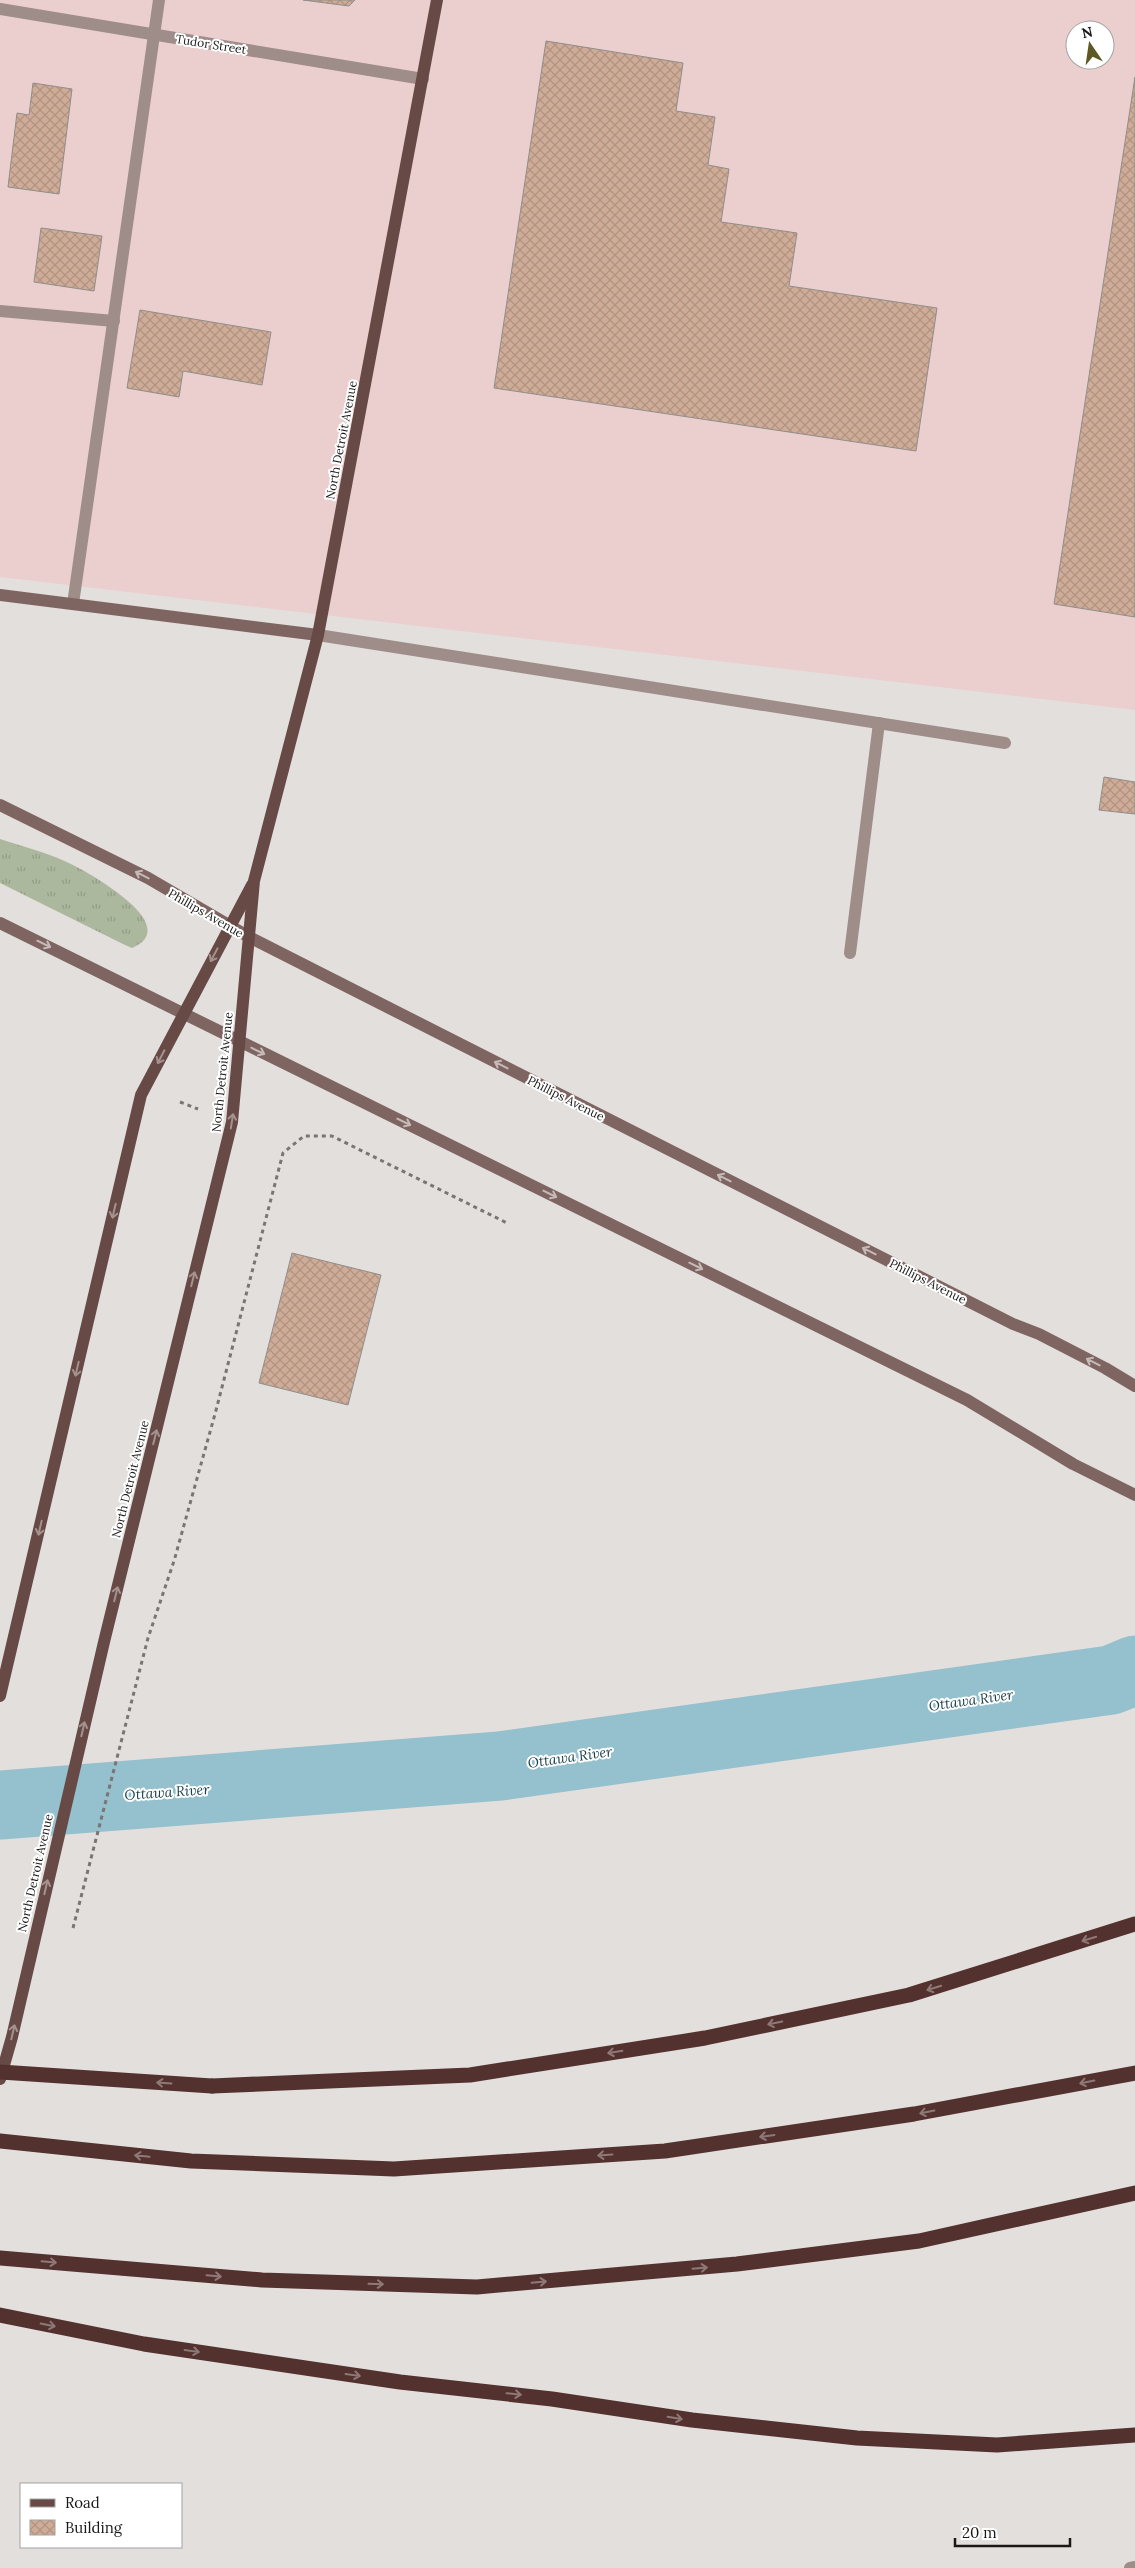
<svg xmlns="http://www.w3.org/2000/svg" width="1135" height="2568" viewBox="0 0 1135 2568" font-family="Lora,serif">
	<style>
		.industrial { fill: #eacfce; fill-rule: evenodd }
		.grass { fill: url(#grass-tufts) }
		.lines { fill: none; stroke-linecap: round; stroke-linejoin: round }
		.river { stroke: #95c0cd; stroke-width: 69 }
		.building { fill: url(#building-cross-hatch); stroke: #908d8b }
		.path { stroke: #787574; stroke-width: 3; stroke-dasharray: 4 4; stroke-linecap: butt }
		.lane { stroke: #9f8d8a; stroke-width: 12 }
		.street { stroke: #9f8d8a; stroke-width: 12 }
		.secondary { stroke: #7f6562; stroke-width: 12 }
		.primary { stroke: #674945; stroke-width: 12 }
		.highway { stroke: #53312e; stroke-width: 15 }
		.highway-bridge { stroke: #53312e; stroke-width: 15 }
		.oneway { stroke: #c5bab8 }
		.oneway2 { stroke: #a4928f }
		.oneway3 { stroke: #8f7977 }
		.labels { text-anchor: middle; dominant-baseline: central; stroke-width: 4; stroke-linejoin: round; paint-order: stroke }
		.street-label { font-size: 12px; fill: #191817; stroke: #fff }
		.water-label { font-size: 14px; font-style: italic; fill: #173e49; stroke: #fff }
	</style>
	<defs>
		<pattern id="grass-tufts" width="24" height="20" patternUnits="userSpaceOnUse" patternTransform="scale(1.25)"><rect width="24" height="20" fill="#acb89d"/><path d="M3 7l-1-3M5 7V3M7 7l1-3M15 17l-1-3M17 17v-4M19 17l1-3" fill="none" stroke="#939d86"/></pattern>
		<pattern id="building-cross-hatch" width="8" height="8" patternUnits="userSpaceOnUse" patternTransform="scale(1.25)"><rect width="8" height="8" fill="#cfac98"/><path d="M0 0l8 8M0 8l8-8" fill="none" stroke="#b19382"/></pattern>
	</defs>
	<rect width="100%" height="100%" fill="#e3dfdd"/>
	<!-- industrial -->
	<path class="industrial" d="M0 0H1135V710L0 577ZM1075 30H1105V60H1075Z"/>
	<!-- grass -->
	<path class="grass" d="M0 839C25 847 52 854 75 866 96 877 183 927 132 948L125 945 0 883Z"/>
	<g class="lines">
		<!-- river -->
		<path class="river" d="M0 1805 500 1766 1111 1680 1135 1670"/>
	</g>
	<!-- building -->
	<g class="building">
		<path d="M303 0H355L349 6Z"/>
		<path d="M546 41 683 63 676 111 715 117 708 165 729 169 721 222 797 233 789 286 937 308 916 451 494 388Z"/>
		<path d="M1135 77V617L1054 604Z"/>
		<path d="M33 83 72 89 59 194 8 187 17 113 29 115Z"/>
		<path d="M41 228 102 236 94 291 34 282Z"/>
		<path d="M140 310 271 332 262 385 183 371 179 397 127 388Z"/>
		<path d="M1104 777 1135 782V814L1099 810Z"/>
		<path d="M292 1253 381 1275 348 1405 259 1383Z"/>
	</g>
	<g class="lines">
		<!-- path -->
		<g class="path">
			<path d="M180 1102 198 1109"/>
			<path d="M73 1928 148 1638 174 1561 215 1414 283 1153 304 1136H332L509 1224"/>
		</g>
		<!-- lane -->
		<g class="lane">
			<path d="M0 311 114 321"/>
			<path d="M73 604 159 0"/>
			<path d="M318 635 1005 743"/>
			<path d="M850 953 879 723"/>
			<path d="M1130 2568 1135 2567"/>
		</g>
		<!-- street -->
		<path class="street" d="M0 9 423 79"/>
		<!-- secondary -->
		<g class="secondary">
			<path d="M0 595 318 635"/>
			<path d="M0 805 148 878 249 937 1013 1324 1039 1334 1105 1368 1135 1386"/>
			<path d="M0 923 967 1400 1073 1464 1135 1495"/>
		</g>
		<!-- primary -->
		<g class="primary">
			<path d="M0 1696 141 1095 252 885"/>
			<path d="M0 2079 12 2037 104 1642 232 1122 254 881 318 635 437 0"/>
		</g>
		<!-- highway -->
		<g class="highway">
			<path d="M212 2086 470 2075 705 2038 909 1995 1135 1924"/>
			<path d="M0 2141 191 2161 394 2169 665 2151 914 2114 1135 2073"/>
			<path d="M0 2258 262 2280 477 2287 737 2264 919 2241 1135 2193"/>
			<path d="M0 2315 144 2344 400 2382 552 2399 692 2420 857 2438 997 2445 1135 2435"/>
		</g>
		<!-- highway-bridge -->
		<path class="highway-bridge" d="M0 2072 212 2086"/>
	</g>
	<!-- one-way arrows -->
	<defs><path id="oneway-shaft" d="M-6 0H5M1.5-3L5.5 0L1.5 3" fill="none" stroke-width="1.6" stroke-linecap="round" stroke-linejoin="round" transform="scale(1.25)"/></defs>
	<g class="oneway">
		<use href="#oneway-shaft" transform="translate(142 875) rotate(-153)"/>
		<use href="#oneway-shaft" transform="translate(44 944) rotate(26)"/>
		<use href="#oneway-shaft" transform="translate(258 1051) rotate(26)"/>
		<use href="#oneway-shaft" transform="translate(501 1065) rotate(-153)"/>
		<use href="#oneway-shaft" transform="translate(404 1122) rotate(26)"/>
		<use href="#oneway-shaft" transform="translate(724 1178) rotate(-153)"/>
		<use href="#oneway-shaft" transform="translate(550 1194) rotate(26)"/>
		<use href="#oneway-shaft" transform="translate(869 1251) rotate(-153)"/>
		<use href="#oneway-shaft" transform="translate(696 1266) rotate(26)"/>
		<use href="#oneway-shaft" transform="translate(1093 1362) rotate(-153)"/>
	</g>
	<g class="oneway2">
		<use href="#oneway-shaft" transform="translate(214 955) rotate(118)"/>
		<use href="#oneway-shaft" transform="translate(161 1057) rotate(117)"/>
		<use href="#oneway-shaft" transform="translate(232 1121) rotate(-81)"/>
		<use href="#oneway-shaft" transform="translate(114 1211) rotate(103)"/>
		<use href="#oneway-shaft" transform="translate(193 1279) rotate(-76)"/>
		<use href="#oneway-shaft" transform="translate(77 1369) rotate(103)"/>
		<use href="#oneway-shaft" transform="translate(155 1437) rotate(-76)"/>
		<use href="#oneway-shaft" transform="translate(40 1528) rotate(103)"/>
		<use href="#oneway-shaft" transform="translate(116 1594) rotate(-76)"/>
		<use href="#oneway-shaft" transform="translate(83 1729) rotate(-77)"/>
		<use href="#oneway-shaft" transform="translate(46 1887) rotate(-77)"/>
		<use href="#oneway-shaft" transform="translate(13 2032) rotate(-77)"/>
	</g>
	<g class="oneway3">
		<use href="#oneway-shaft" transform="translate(1089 1939) rotate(163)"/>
		<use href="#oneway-shaft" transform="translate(934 1988) rotate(163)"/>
		<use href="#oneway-shaft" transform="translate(775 2023) rotate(168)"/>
		<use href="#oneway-shaft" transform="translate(615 2052) rotate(171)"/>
		<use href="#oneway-shaft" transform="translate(1087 2082) rotate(169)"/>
		<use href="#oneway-shaft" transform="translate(164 2083) rotate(-176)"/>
		<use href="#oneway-shaft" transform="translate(927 2112) rotate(169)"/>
		<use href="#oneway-shaft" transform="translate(767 2136) rotate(172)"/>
		<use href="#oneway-shaft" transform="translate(605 2155) rotate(176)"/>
		<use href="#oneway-shaft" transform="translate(142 2156) rotate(-174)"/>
		<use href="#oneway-shaft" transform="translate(49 2262) rotate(5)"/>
		<use href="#oneway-shaft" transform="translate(700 2268) rotate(-5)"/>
		<use href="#oneway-shaft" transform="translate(214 2276) rotate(5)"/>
		<use href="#oneway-shaft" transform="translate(539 2282) rotate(-5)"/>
		<use href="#oneway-shaft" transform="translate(376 2284) rotate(2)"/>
		<use href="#oneway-shaft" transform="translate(48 2325) rotate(11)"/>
		<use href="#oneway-shaft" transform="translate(192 2351) rotate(8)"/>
		<use href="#oneway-shaft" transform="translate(353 2375) rotate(8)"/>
		<use href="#oneway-shaft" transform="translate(514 2394) rotate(6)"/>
		<use href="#oneway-shaft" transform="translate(675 2418) rotate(9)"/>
	</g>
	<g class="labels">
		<!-- street labels -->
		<g class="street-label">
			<text transform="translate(211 44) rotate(9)">Tudor Street</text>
			<text transform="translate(341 440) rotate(-79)">North Detroit Avenue</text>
			<text transform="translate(206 913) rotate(30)">Phillips Avenue</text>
			<text transform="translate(222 1072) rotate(-84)">North Detroit Avenue</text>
			<text transform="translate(566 1098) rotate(27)">Phillips Avenue</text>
			<text transform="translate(928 1281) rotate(27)">Phillips Avenue</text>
			<text transform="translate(130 1479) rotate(-76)">North Detroit Avenue</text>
			<text transform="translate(35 1873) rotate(-77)">North Detroit Avenue</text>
		</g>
		<!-- water labels -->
		<g class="water-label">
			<text transform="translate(971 1700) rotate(-8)">Ottawa River</text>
			<text transform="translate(570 1757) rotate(-8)">Ottawa River</text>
			<text transform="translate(167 1792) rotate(-4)">Ottawa River</text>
		</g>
	</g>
	<!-- legend -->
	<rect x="20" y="2483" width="162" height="65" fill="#ffffff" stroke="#a3a3a2"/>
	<rect x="30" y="2499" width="25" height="8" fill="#674945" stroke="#a3a3a2"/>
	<text x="65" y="2508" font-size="15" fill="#191817">Road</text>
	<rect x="30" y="2520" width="25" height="15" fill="url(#building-cross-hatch)" stroke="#a3a3a2"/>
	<text x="65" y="2533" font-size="15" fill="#191817">Building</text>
	<!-- north arrow -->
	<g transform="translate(1090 45) rotate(347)"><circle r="24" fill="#ffffff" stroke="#a3a3a2"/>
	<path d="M0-4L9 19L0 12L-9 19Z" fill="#5e5824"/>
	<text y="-8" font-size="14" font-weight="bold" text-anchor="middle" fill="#191817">N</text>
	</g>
	<!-- scale -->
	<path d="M955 2538v8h115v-8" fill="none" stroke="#191817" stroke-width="2.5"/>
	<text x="962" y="2538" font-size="15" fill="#191817" stroke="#ffffff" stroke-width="4" paint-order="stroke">20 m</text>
</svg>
